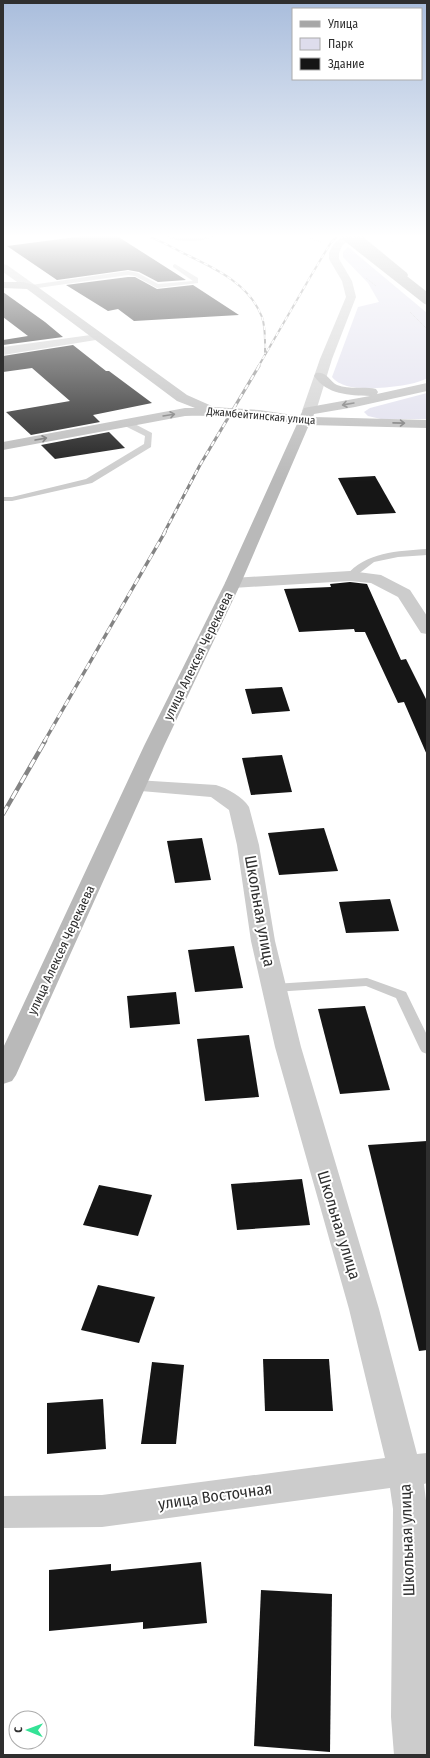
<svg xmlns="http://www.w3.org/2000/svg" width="430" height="1758" viewBox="0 0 430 1758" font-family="'Fira Sans Condensed',sans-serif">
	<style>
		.green { fill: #deddec }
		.building { fill: #161616 }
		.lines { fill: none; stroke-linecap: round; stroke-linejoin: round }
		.path { stroke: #c3c3c3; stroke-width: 1; stroke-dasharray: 1 1; stroke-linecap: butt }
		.lane { fill: #ccc; fill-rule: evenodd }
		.street { fill: #ccc; fill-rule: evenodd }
		.secondary { fill: #b9b9b9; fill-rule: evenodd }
		.primary { fill: #a7a7a7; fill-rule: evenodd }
		.rail-far3-casing { stroke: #848484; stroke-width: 2 }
		.rail-far2-casing { stroke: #848484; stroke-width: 3 }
		.rail-far1-casing { stroke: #848484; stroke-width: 3.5 }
		.rail-casing { stroke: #848484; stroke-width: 4.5 }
		.rail-far3 { stroke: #fff; stroke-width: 1.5; stroke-dasharray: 4.5; stroke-linecap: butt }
		.rail-far2 { stroke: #fff; stroke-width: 2; stroke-dasharray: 5.5; stroke-linecap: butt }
		.rail-far1 { stroke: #fff; stroke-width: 2.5; stroke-dasharray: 7; stroke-linecap: butt }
		.rail { stroke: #fff; stroke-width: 3; stroke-dasharray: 9; stroke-linecap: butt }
		.primary-bridge { stroke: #a7a7a7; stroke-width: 11 }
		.oneway { stroke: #6d6d6d }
		.labels { text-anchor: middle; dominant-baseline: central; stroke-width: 4; stroke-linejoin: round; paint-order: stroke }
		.far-street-label { font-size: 11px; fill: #2f2f2f; stroke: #fff }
		.street-label { font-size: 13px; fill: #2f2f2f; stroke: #fff }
		.near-street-label { font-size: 16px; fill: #2f2f2f; stroke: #fff }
	</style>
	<rect width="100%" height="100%" fill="#fff"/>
	<!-- green -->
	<g class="green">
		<path d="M348 247 427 313V378C413 387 364 391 347 386 341 384 336 382 332 377L358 307 379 302 368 283 343 257V252Z"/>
		<path d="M427 393V419H381L368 416 364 412 370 408Z"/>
	</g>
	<!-- building -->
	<g class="building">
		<path d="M84 236H117L186 280 158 282 139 272 128 270 57 280 7 246Z"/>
		<path d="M128 277H135L157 289 193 285 239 315 134 321 118 309 108 311 66 285Z"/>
		<path d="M3 292 45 322 63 337 3 345V340L28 336 3 317Z"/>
		<path d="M73 345 106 371H109L152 403 93 415 100 422 31 435 6 412 70 401 32 368 3 372V356Z"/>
		<path d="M109 432 125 448 55 459 41 445Z"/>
		<path d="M375 476 396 513 357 515 338 478Z"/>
		<path d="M350 582 367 584 401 660 406 659 427 701V755L404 702 398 703 365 632H355L354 629 299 632 284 589 331 587 330 584Z"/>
		<path d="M282 687 290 711 252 714 245 689Z"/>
		<path d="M282 755 292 792 251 795 242 758Z"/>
		<path d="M324 828 338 871 279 875 268 833Z"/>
		<path d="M202 838 211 880 175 883 167 841Z"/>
		<path d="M390 899 399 931 346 933 339 902Z"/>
		<path d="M234 946 243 988 195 992 188 950Z"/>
		<path d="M176 992 180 1024 130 1028 127 996Z"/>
		<path d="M365 1006 390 1090 340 1094 318 1009Z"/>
		<path d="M249 1035 259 1097 205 1101 197 1039Z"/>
		<path d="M427 1141V1350L419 1351 368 1145Z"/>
		<path d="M302 1179 310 1225 237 1230 231 1184Z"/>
		<path d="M99 1185 152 1195 138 1236 83 1225Z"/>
		<path d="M98 1285 155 1297 139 1343 81 1330Z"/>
		<path d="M263 1359H329L333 1411H265Z"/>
		<path d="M152 1362 184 1365 176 1444H141Z"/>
		<path d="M103 1399 106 1449 47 1454V1403Z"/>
		<path d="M201 1562 207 1623 143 1629V1622L49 1631V1570L111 1564V1571Z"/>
		<path d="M261 1590 332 1594 330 1752 254 1746Z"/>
	</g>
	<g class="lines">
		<!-- path -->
		<g class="path">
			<path d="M303 236 321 242"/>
			<path d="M393 236 391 240 393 242"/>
			<path d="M366 278 376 286"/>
			<path d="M410 312 427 329"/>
		</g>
		<!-- lane -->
		<g class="lane">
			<path d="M165 236 184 238 216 236C206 242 175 243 165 236Z"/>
			<path d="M175 264 198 278V283L157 288 135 276 128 275 31 289 28 287 31 285 128 271 138 273 158 284 193 281 173 267V265Z"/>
			<path d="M125 422H131L152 433 151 447 92 483 12 501H3V497H12L86 479 144 444 145 436 125 426Z"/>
			<path d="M427 549V555L398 557 374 562 353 578 350 579 346 576C365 552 398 551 427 549Z"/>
			<path d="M367 978 406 992 427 1035V1054L422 1052 420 1049 396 998 366 986 274 992 269 991 267 988 269 985 274 984Z"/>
		</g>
		<!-- street -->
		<g class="street">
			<path d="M342 236H352L342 246 339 253V259L352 281 356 297 332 359 316 411 314 414H304L302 411 320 359 346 297 342 281 329 259V253L333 245Z"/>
			<path d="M3 264 7 265 35 285 36 287 35 289H27L3 272Z"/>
			<path d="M98 334 102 335 104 337 102 339 3 355V347Z"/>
			<path d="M350 571 381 575 410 590 427 616V634L421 633 398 597 371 583 350 581 233 588 227 586 225 583 227 580 233 578Z"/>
			<path d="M136 780 216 785C227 788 243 797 249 807L259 845 275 941 301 1047 379 1309 417 1454 427 1453V1483L424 1484 427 1509V1755H394L391 1717 393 1509 390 1488 102 1527 3 1528V1496L102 1495 385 1458 349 1309 275 1047 251 941 237 845 229 810 211 797 129 790 126 786 129 782Z"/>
		</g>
		<!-- secondary -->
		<path class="secondary" d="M3 282H23L35 285 187 395 214 407 259 410 300 416 304 408 370 396C349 395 327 395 314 376L316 373C327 371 329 381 337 385 350 390 364 386 376 389L378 392 377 394 427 383V391L355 407 314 414 313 417 427 420V428L309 425 241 583 164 746 16 1075 12 1081 3 1084V1048L144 746 225 583 297 424C259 418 223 415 185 416L3 450V442L185 408H195L177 401 27 289 3 288Z"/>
		<!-- primary -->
		<path class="primary" d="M352 236H362L407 273 408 275 407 277H399Z"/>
		<!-- rail-far3 casing -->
		<g class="rail-far3-casing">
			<g id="rail-far3">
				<path d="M147 236C160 240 171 247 183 253 214 268 249 283 262 317 266 329 265 342 265 354"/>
				<path d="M258 367 312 274 330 244 337 236"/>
			</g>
		</g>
		<!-- rail-far2 casing -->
		<g class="rail-far2-casing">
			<path id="rail-far2" d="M164 533 200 465 259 366"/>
		</g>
		<!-- rail-far1 casing -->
		<g class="rail-far1-casing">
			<path id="rail-far1" d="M44 742 165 532"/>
		</g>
		<!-- rail casing -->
		<g class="rail-casing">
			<path id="rail" d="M3 814 45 741"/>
		</g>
		<!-- rail-far3 -->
		<use href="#rail-far3" class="rail-far3"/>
		<!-- rail-far2 -->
		<use href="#rail-far2" class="rail-far2"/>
		<!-- rail-far1 -->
		<use href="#rail-far1" class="rail-far1"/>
		<!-- rail -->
		<use href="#rail" class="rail"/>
		<!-- primary-bridge -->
		<path class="primary-bridge" d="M347 236 427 299"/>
	</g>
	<!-- one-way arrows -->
	<defs><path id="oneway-shaft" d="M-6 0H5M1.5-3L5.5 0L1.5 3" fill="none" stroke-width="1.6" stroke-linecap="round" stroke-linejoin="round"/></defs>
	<g class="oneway">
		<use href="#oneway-shaft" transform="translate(348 404) rotate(170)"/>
		<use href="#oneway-shaft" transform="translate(169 415) rotate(-9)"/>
		<use href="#oneway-shaft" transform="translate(399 423) rotate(1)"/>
		<use href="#oneway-shaft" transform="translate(41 439) rotate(-10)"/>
	</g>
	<!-- sky -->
	<linearGradient id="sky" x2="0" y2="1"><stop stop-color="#a9bddc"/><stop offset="0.49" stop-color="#fff"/><stop offset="1" stop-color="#fff" stop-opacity="0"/></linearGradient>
	<rect width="430" height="482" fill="url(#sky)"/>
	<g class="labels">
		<!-- far-street labels -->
		<g class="far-street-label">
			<text transform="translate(261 416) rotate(5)">Джамбейтинская улица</text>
		</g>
		<!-- street labels -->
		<g class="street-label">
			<text transform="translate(198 656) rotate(-64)">улица Алексея Черекаева</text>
			<text transform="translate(61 950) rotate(-65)">улица Алексея Черекаева</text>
		</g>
		<!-- near-street labels -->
		<g class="near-street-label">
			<text transform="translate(260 911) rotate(80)">Школьная улица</text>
			<text transform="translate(339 1225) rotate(73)">Школьная улица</text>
			<text transform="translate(215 1496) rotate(-8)">улица Восточная</text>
			<text transform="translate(407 1540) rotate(-92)">Школьная улица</text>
		</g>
	</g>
	<!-- border -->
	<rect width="430" height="1758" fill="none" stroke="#2f2f2f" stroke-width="8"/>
	<!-- legend -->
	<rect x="292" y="8" width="130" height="72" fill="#ffffff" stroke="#acacac"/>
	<rect x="300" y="21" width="20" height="6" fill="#a7a7a7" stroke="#acacac"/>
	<text x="328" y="28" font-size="12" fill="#2f2f2f">Улица</text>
	<rect x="300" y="38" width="20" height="12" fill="#deddec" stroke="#acacac"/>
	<text x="328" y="48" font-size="12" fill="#2f2f2f">Парк</text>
	<rect x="300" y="58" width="20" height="12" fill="#161616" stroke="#acacac"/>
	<text x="328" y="68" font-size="12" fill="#2f2f2f">Здание</text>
	<!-- north arrow -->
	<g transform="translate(28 1730) rotate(271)"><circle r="19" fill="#ffffff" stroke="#acacac"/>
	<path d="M0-3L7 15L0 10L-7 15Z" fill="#34e296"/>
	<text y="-6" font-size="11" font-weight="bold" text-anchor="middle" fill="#2f2f2f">С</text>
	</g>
</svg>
